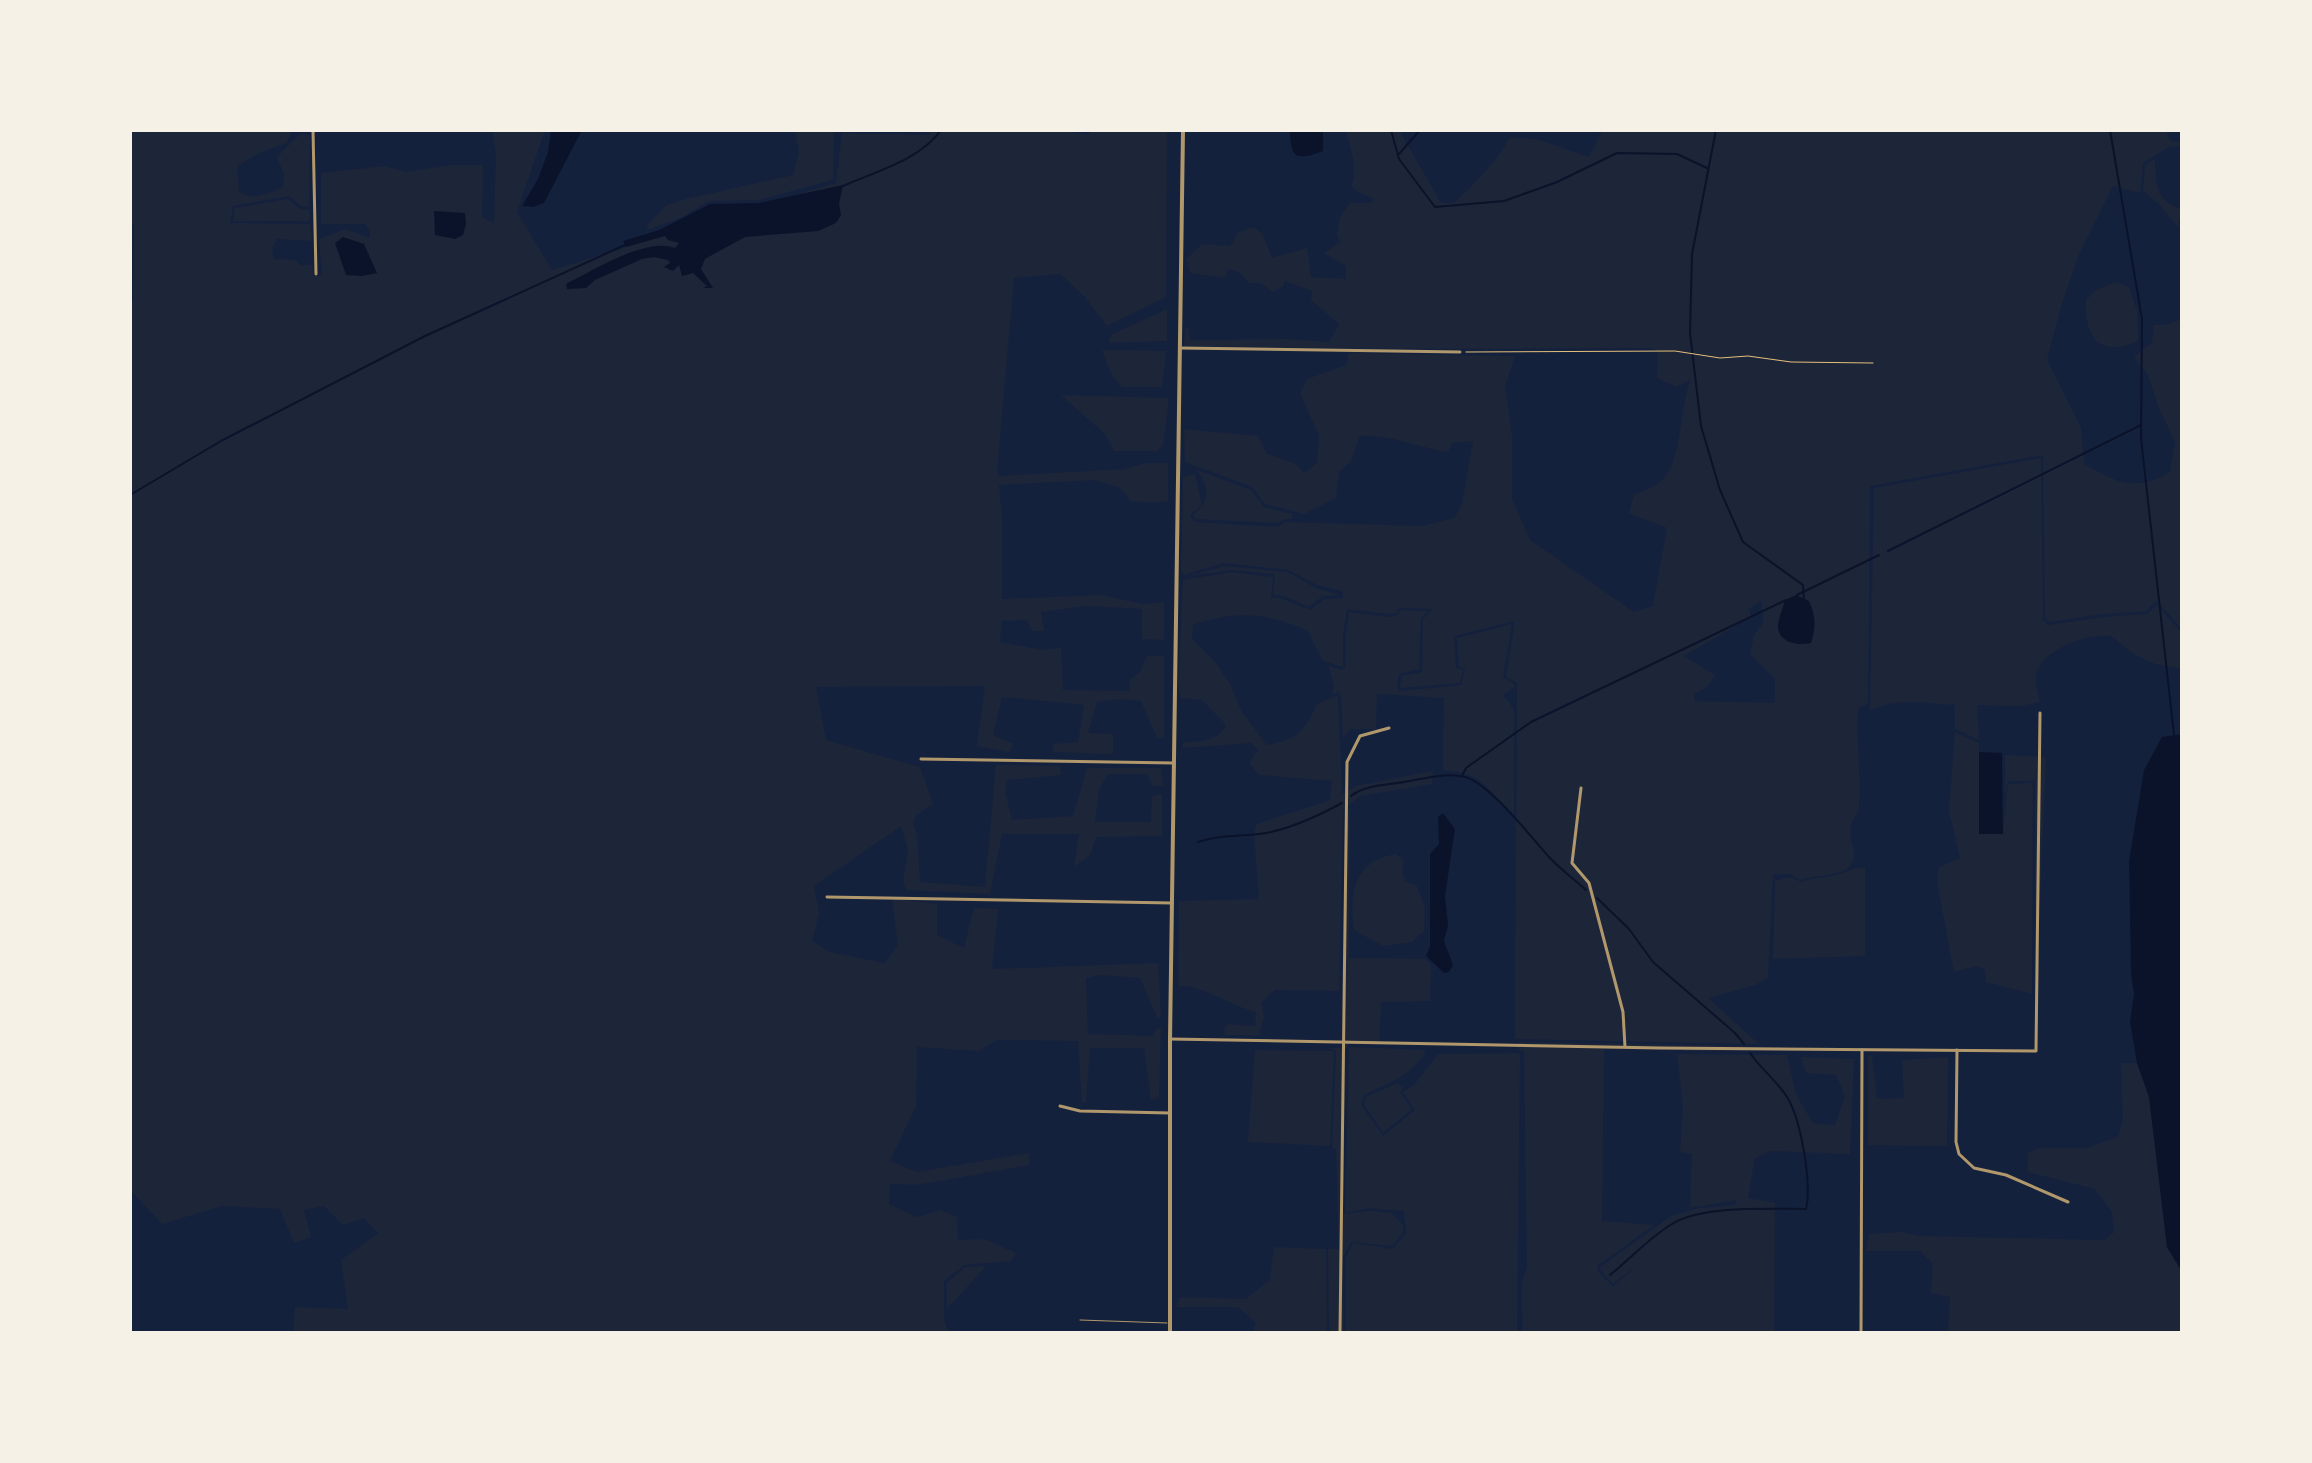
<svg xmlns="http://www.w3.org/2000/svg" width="2312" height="1463" viewBox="0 0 2312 1463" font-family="'PT Serif',serif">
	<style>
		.green { fill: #1d2539; fill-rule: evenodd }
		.water { fill: #0b132b }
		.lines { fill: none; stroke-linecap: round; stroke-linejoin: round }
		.stream { stroke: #0b132b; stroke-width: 2 }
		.path { stroke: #e5c07b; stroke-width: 1 }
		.service { stroke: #b1986c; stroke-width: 1 }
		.minor { stroke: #b1986c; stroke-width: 3 }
		.tertiary { stroke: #b1986c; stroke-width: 4 }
	</style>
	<rect width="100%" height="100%" fill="#14213d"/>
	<!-- green -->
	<g class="green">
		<path d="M131 130H293L286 143 262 152 237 166 239 191C252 202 269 193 283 187L284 175 277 157 300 134 310 135 309 207 301 206 289 196 233 206 230 223 310 224 312 241 277 239 272 248 274 259 295 260 300 265H312L314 276 322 275 319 239 346 229 370 238V231L365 224H321V173L385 166 406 172 452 165H483L482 216 494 224 496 154 492 130H545L517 212 552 270 836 183 842 133 930 135 931 130H1061L1087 135 1093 130H1167L1166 297 1107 326 1084 296 1060 274 1014 278 997 472 998 476 1124 469 1148 463H1168V501L1154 503 1131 501 1119 487 1094 480 999 485 1002 517V599L1100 595 1143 604 1164 602V640L1142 639V609L1085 606 1041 612 1044 631H1033L1026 620 1002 621 1000 642 1041 650 1061 648 1063 690 1130 691V680L1140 672 1147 656H1164V738H1157L1141 701 1118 699 1097 702 1088 733 1113 734V754L1053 752 1054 744 1078 742 1084 705 1002 697 993 735 1014 744 1009 752 977 746 985 686 816 687 826 740 920 767 933 804 916 815 913 823 917 834 920 882 985 887 996 765 1060 766 1061 775 1007 780 1005 792 1012 820 1073 816 1087 768H1161L1163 786H1153L1147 774H1108L1099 790 1095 822H1151L1152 796 1162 794V836L1096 837 1090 855 1074 867 1079 834H1002L990 894 906 890 903 881 908 850 901 826 814 886 819 913 812 941 829 952 885 963 898 945 892 898 937 904V935L964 948 974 908 998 909 992 969 1158 963 1161 1014 1158 1020 1140 978 1101 975 1086 978 1088 1034 1153 1036 1156 1029 1161 1028 1159 1097 1151 1100 1144 1048H1090L1086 1102 1082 1103 1078 1041 997 1040 979 1051 917 1047 916 1106 890 1161 917 1172 1029 1153V1165L917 1185 890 1184 889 1204 917 1217 940 1210 957 1217 958 1240 984 1239 1016 1253 1011 1261 964 1265 944 1281V1320L949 1333H293L295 1307 348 1309 341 1260 378 1233 364 1218 343 1225 324 1206 304 1210 311 1237 294 1243 280 1209 222 1206 162 1224 130 1190V301H133L134 224H130Z"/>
		<path d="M795 130H834L833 180 758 200 709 201 682 217 648 230 647 225 667 205 686 199 793 175 799 152Z"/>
		<path d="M1346 130H1399L1441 203H1454C1475 184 1496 162 1510 137L1536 139 1589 157 1603 130H2165L2172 142 2182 141V146L2169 147 2143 163 2140 193 2113 186 2078 257 2062 303 2047 360 2081 428 2084 464C2116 482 2135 493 2170 472L2175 442 2158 406 2148 375 2134 357 2152 342 2154 325H2165L2182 319V629L2157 601 2146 611 2104 614 2049 622 2045 618 2043 455 1870 486 1868 703 1858 709C1856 743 1861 776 1859 808 1858 814 1853 819 1851 825 1847 839 1861 855 1849 867 1839 877 1815 874 1801 880L1790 874H1773L1768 978 1755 985 1708 998 1759 1044 1515 1039 1517 683 1506 677 1515 621 1454 636 1456 668 1463 670 1460 683 1400 688 1401 676 1422 672 1423 619 1433 609 1398 608 1397 613 1388 614 1347 609 1343 635V667L1323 661 1307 630C1265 613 1236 610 1193 625L1192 639 1216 663 1230 684 1242 712 1267 745C1297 739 1304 733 1317 704L1338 695 1342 794 1356 786 1433 771 1432 784 1360 796 1343 810 1339 991 1275 990 1261 1003 1264 1018 1259 1035H1225L1224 1029 1227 1024 1255 1026 1256 1012C1227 1005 1207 986 1178 986L1179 901 1259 899 1254 833 1257 824 1330 800 1332 781 1259 775 1249 763 1258 750 1251 743 1183 748V743C1199 741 1218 742 1226 725L1202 700 1181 698 1178 687 1183 580 1232 572 1273 577 1271 597 1283 599 1310 610 1324 599 1343 598 1342 591 1317 585 1288 570 1224 563 1184 575 1181 571 1183 477 1195 474 1202 505 1190 515 1194 522 1277 527 1285 522 1423 526 1454 518 1462 504 1473 441 1452 443 1448 452C1418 448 1391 434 1360 436L1351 461 1339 472 1336 498 1304 514 1265 504 1252 487 1185 462 1184 429 1258 436 1267 454 1294 463 1305 473 1317 463 1319 436 1300 393 1307 379 1346 365 1349 353 1515 356 1505 386 1512 437V499L1530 540 1634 612 1653 606 1667 528 1629 513 1634 495C1642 491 1656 487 1662 480 1683 460 1679 407 1691 379L1677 387 1657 378 1658 353 1652 348 1396 349 1184 346 1185 329 1189 327 1190 340 1284 339 1329 342 1339 324 1311 300 1312 291 1285 281 1283 287 1272 292 1261 283H1250L1239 272 1229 269 1224 278 1190 273 1186 259 1202 244 1230 246 1239 232 1254 227 1263 235 1272 258 1307 248 1311 277 1346 279V266L1324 253 1341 242 1337 236 1340 217 1350 203H1371L1374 199 1358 192 1351 186C1359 169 1350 147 1346 130ZM1761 601 1764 621 1754 635 1750 655 1775 678V703L1694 701V694L1707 687 1715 675 1684 656 1751 617 1749 609Z"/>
		<path d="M2155 159C2155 183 2156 202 2182 209L2178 227 2158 203 2143 191 2145 165Z"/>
		<path d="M288 199 300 209 310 210 309 221H233L235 208Z"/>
		<path d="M2117 282 2129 287 2137 311 2138 341C2099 358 2084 337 2086 300L2097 289Z"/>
		<path d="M1167 309V341L1109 343 1111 335Z"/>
		<path d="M1102 350 1166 351 1162 387H1122L1112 376Z"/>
		<path d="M1061 395 1169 398 1163 446 1156 451H1114L1105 434Z"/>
		<path d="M2041 458 2043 620 2048 625 2104 617 2147 614 2157 605 2182 633V669L2155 664 2133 654 2112 636C2091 632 2047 648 2038 669 2033 679 2038 691 2040 702L2020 706 1977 705 1979 740 1955 729V705C1927 704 1895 697 1870 711L1874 488Z"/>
		<path d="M1197 470 1251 490 1264 507 1293 514 1292 519H1285L1279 523 1195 519 1193 515C1211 501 1209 488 1197 470Z"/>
		<path d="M1224 566 1288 572 1316 588 1340 595 1323 596 1309 607 1284 596 1273 595 1275 577 1273 574 1232 570 1188 576Z"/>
		<path d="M1400 610 1428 611 1421 619 1419 669 1399 674 1397 688 1400 691 1461 685 1465 669 1459 666 1457 638 1512 624 1503 677 1514 684V687L1502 696 1509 701 1514 711V814C1485 790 1488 774 1443 770L1444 698 1377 694 1376 729H1350L1343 739 1341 695 1338 692 1332 695 1334 687 1329 666 1342 670 1345 668 1346 635 1349 612 1388 617 1398 615Z"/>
		<path d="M1955 732 1979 743V834L2003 833 2008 784 2033 783 2032 994 1986 982 1985 970 1976 966 1954 972 1937 882 1939 867 1960 858 1949 811Z"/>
		<path d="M2005 755 2046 757 2037 971H2035V781H2008L2005 793Z"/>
		<path d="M1350 808 1349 958 1426 959 1431 965 1430 1001 1381 1002 1379 1045 1349 1044 1346 1049 1343 1214 1369 1211 1391 1213 1403 1225V1232L1392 1246 1351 1242 1343 1257 1344 1333H1329L1328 1249H1339L1336 1148H1332L1336 1052 1329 1048H1343L1346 811Z"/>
		<path d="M1396 854 1404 861 1402 871 1405 881 1417 886 1425 908 1424 931 1412 942 1383 946 1354 930C1349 893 1354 860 1396 854Z"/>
		<path d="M1865 867V956L1773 959 1775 881 1789 877 1802 882C1814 877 1827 878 1840 874 1849 871 1854 868 1865 867Z"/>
		<path d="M1519 1042 1743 1046 1748 1051H1684L1683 1047 1604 1049 1602 1221 1654 1225 1597 1266V1270L1613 1287 1638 1264 1613 1284 1599 1268 1671 1216 1699 1208 1735 1205 1737 1200 1690 1208 1692 1154 1680 1152 1683 1107 1677 1054 1787 1055 1796 1095 1813 1123 1835 1125 1845 1096 1836 1075 1806 1073 1801 1057 1854 1059 1850 1154 1770 1151 1755 1158 1748 1198 1775 1203 1774 1333H1522C1525 1310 1516 1289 1527 1268L1524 1051 1519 1050Z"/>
		<path d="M1349 1047 1426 1050C1413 1076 1388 1083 1364 1095L1361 1105 1383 1136 1415 1110 1403 1092 1414 1085 1438 1054 1520 1053 1517 1333H1346V1257L1353 1243 1393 1249 1406 1233 1404 1211 1369 1208 1345 1213Z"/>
		<path d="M1255 1050 1334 1051 1330 1146 1248 1142Z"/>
		<path d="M1872 1055 1877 1099 1904 1098 1902 1060 1948 1057 1947 1146 1868 1145V1056Z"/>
		<path d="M2121 1063H2137L2149 1097 2167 1247 2182 1272V1333H1948L1950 1297 1931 1293 1933 1264 1920 1251H1866L1869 1234 1901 1232 1920 1236 2105 1240 2114 1232 2112 1212 2095 1189 2028 1172V1153L2040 1148H2086L2118 1137 2123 1120Z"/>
		<path d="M1397 1083 1403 1088 1400 1093 1412 1109 1383 1133 1364 1104 1366 1097Z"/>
		<path d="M1274 1247 1326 1249 1327 1333H1253L1256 1323 1238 1307H1176L1180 1297 1246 1299 1270 1279Z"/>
		<path d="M986 1266 947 1309V1283L965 1267Z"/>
	</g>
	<!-- water -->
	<g class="water">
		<path d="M551 130H581V132L544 203 533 207 522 206 538 179 548 152Z"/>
		<path d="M1290 130H1323V151C1297 161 1290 159 1290 130Z"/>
		<path d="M843 185 839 204 841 215 836 223 818 231 745 237 705 259 701 269 713 288H703L707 286 693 273 682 276 679 265 673 271 664 267 670 263 668 260 654 257 642 259 595 280 586 288 567 289 566 284C594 270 646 237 675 248L679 243 668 240 665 236 626 247 623 241 659 230 710 204 758 203Z"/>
		<path d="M434 211 465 213 466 224 463 235 455 239 435 235Z"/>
		<path d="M343 237 364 244 377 273 362 276 346 275 335 243Z"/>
		<path d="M1796 595 1809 601C1816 616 1816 628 1811 643 1799 646 1779 643 1778 627 1778 619 1783 608 1785 600Z"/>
		<path d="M2182 734V1272L2167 1247 2149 1097 2137 1063 2130 1022 2134 994 2131 974 2129 861 2144 770 2162 737Z"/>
		<path d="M1979 752 2002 753 2003 834H1979Z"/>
		<path d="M1443 813 1455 829 1445 896 1448 926 1444 941 1453 965 1449 972 1444 973 1426 956 1430 946V854L1439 844 1438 817Z"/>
	</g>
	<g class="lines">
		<!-- stream -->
		<g class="stream">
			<path d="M1391 130 1399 159 1435 207 1504 201 1557 182 1617 153 1677 154 1707 168"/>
			<path d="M1716 130 1692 254 1690 333 1701 426 1720 490 1743 542 1803 585 1804 600"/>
			<path d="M2110 130 2142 319 2141 438 2174 735"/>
			<path d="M1399 154 1420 130"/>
			<path d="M843 186C875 172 920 160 941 130"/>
			<path d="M130 495 221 441 425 336 625 245"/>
			<path d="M1888 551 2141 425"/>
			<path d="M1797 595 1879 555"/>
			<path d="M1462 776 1466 768 1531 722 1786 600"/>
			<path d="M1351 796C1364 785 1387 785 1404 782 1423 779 1446 772 1465 777 1488 782 1532 838 1549 857 1560 869 1574 879 1586 890"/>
			<path d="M1198 842C1221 834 1242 837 1266 833 1293 828 1318 816 1342 803"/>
			<path d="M1597 898 1629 929 1653 962 1735 1033 1744 1044"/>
			<path d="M1610 1275C1630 1259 1650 1237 1672 1224 1703 1205 1770 1209 1806 1209 1812 1184 1801 1119 1787 1097 1777 1081 1761 1069 1750 1053"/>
		</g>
		<!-- path -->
		<path class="path" d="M1466 352 1675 351 1720 358 1748 356 1791 362 1873 363"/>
		<!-- service -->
		<path class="service" d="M1080 1320 1167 1323"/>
		<!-- minor -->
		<g class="minor">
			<path d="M313 130 316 274"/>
			<path d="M1180 348 1460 352"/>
			<path d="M921 759 1174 763"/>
			<path d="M1581 788 1572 863 1589 883 1623 1012 1625 1047"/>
			<path d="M827 897 1172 903"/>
			<path d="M1170 1039 1660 1048 2036 1051 2040 713"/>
			<path d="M1957 1050 1956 1142 1959 1154 1974 1168 2006 1175 2068 1202"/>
			<path d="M1060 1106 1080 1111 1170 1113"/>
			<path d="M1340 1333 1347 762 1360 736 1389 728"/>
			<path d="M1861 1333 1862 1050"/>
		</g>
		<!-- tertiary -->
		<path class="tertiary" d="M1170 1333V1039L1183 130"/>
	</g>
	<!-- border -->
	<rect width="2312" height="1463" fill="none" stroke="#f6f1e7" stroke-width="264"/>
</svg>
